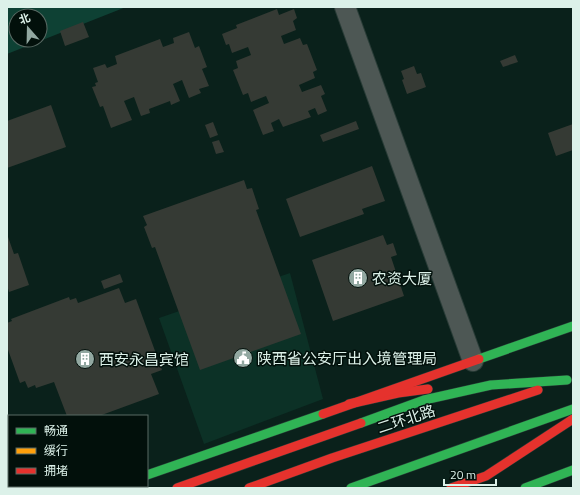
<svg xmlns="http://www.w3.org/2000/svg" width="580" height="495" viewBox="0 0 580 495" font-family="'Titillium Web','Noto Sans SC',sans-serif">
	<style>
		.built { fill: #0c3126 }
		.green { fill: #0e4134; fill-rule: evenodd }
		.building { fill: #353a34 }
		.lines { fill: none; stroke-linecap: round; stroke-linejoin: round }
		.street-casing { stroke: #293c37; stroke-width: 22 }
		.fast-casing { stroke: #293c37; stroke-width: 10 }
		.slow-casing { stroke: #293c37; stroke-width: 10 }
		.jam-casing { stroke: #293c37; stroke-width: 10 }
		.street { stroke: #4d5754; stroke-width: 20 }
		.fast { stroke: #30b455; stroke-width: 9 }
		.slow { stroke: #ff9f0a; stroke-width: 9 }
		.jam { stroke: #e5322d; stroke-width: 9 }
		.labels { text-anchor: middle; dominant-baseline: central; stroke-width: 3; stroke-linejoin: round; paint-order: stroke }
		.poi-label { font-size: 15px; fill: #dcf1e9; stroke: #02100b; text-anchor: start }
		.street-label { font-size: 15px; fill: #dcf1e9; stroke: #02100b }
	</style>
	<rect width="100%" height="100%" fill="#0a211b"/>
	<!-- built -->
	<path class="built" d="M290 273 323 399 204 444 159 318Z"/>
	<!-- green -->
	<path class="green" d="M7 7H126L7 54ZM16 16H40V40H16Z"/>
	<!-- building -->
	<g class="building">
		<path d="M277 9 279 15 294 9 297 18 293 21 296 30 281 36 284 44 300 38 303 45 307 44 317 70 313 72 315 78 299 85 302 92 321 85 325 94 321 96 327 111 318 115 315 108 308 111 311 117 283 127 279 119 271 123 274 131 263 135 253 110 269 103 266 96 251 102 248 93 243 95 233 70 238 68 236 61 251 55 248 47 232 53 229 44 226 45 222 34 237 28 236 25Z"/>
		<path d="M83 22 89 37 65 46 60 31Z"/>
		<path d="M189 32 195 48 199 46 207 67 202 69 209 86 199 89 201 93 189 98 182 80 173 84 180 101 171 105 170 101 149 109 150 113 141 116 134 97 124 101 132 120 111 128 103 106 100 107 92 87 96 86 95 83 98 82 93 68 105 64 107 68 117 64 115 56 160 39 163 47 174 43 173 38Z"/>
		<path d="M515 55 518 62 503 67 500 61Z"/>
		<path d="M414 66 417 74 421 73 426 87 407 94 402 80 404 79 401 71Z"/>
		<path d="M51 105 66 147 7 168V121Z"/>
		<path d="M356 121 359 129 323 142 320 135Z"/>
		<path d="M213 122 218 135 210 138 205 125Z"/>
		<path d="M573 124V150L556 156 548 133Z"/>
		<path d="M219 140 224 152 216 154 212 142Z"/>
		<path d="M372 166 385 201 362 209 364 214 300 237 286 199Z"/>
		<path d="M244 180 247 189 252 188 259 209 256 210 301 334 200 370 155 247 152 248 144 227 147 225 143 216Z"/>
		<path d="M7 234 14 254 18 253 29 285 9 292 7 285Z"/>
		<path d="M383 235 387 245 393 243 397 255 391 257 404 296 333 321 312 260Z"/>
		<path d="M120 274 123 282 104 289 101 281Z"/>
		<path d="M119 288 125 303 136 299 162 370 151 374 159 394 99 416H67L54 382 36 388 35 385 28 388 25 381 20 383 7 347V323L12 321 11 319 69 297 70 300 76 298 78 303Z"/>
	</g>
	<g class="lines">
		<!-- street casing -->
		<g class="street-casing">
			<path id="street" d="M345 7 473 361"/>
		</g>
		<!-- fast casing -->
		<g class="fast-casing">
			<g id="fast">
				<path d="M479 359 573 326"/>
				<path d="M361 423 424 400 491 385 567 380"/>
				<path d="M147 475 323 414"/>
				<path d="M351 488 573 409"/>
				<path d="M525 488 573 470"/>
			</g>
		</g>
		<!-- slow casing -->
		<g class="slow-casing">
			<path id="slow" d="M109 488 115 486"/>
		</g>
		<!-- jam casing -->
		<g class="jam-casing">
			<g id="jam">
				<path d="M349 404 398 393 428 389"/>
				<path d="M323 414 479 359"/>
				<path d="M177 488 361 423"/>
				<path d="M249 488 332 458 538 390"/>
				<path d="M451 488 486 476 573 419"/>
			</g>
		</g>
		<!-- street -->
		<use href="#street" class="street"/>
		<!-- fast -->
		<use href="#fast" class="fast"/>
		<!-- slow -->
		<use href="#slow" class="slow"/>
		<!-- jam -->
		<use href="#jam" class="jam"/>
	</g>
	<!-- icons -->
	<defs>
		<g id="building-disc" transform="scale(1)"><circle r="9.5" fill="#92a8a1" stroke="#02100b"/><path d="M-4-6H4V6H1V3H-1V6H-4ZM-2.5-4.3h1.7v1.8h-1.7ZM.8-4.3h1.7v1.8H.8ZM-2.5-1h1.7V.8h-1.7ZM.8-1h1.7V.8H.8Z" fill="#fff"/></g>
		<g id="civic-disc" transform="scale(1)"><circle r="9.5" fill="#92a8a1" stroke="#02100b"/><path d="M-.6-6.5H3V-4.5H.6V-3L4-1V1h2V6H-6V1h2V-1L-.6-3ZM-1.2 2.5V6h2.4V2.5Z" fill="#fff"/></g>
	</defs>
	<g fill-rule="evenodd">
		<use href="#building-disc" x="358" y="278"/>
		<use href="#civic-disc" x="243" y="358"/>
		<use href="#building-disc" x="85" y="359"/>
	</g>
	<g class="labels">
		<!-- poi labels -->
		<g class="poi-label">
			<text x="372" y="278">农资大厦</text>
			<text x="257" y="358">陕西省公安厅出入境管理局</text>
			<text x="99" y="359">西安永昌宾馆</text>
		</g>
		<!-- street labels -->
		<g class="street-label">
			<text transform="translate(406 419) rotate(-18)">二环北路</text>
		</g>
	</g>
	<!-- border -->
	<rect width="580" height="495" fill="none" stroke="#dcf1e9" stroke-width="16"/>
	<!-- legend -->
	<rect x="8" y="415" width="140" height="72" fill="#02100b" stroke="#596a64"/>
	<rect x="16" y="428" width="20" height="6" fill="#30b455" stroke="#596a64"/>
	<text x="44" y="435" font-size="12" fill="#dcf1e9">畅通</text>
	<rect x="16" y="448" width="20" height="6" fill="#ff9f0a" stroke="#596a64"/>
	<text x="44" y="455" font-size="12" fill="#dcf1e9">缓行</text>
	<rect x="16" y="468" width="20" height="6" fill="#e5322d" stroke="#596a64"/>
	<text x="44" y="475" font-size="12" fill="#dcf1e9">拥堵</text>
	<!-- north arrow -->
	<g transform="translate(28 28) rotate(340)"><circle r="19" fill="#02100b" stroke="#596a64"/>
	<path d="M0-3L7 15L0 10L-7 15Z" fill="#92a8a1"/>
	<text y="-6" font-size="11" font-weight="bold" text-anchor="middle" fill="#dcf1e9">北</text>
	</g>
	<!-- scale -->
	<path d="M444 479v6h52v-6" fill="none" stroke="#dcf1e9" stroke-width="2"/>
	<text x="450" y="479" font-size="12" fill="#dcf1e9" stroke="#02100b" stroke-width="3" paint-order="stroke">20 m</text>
</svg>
